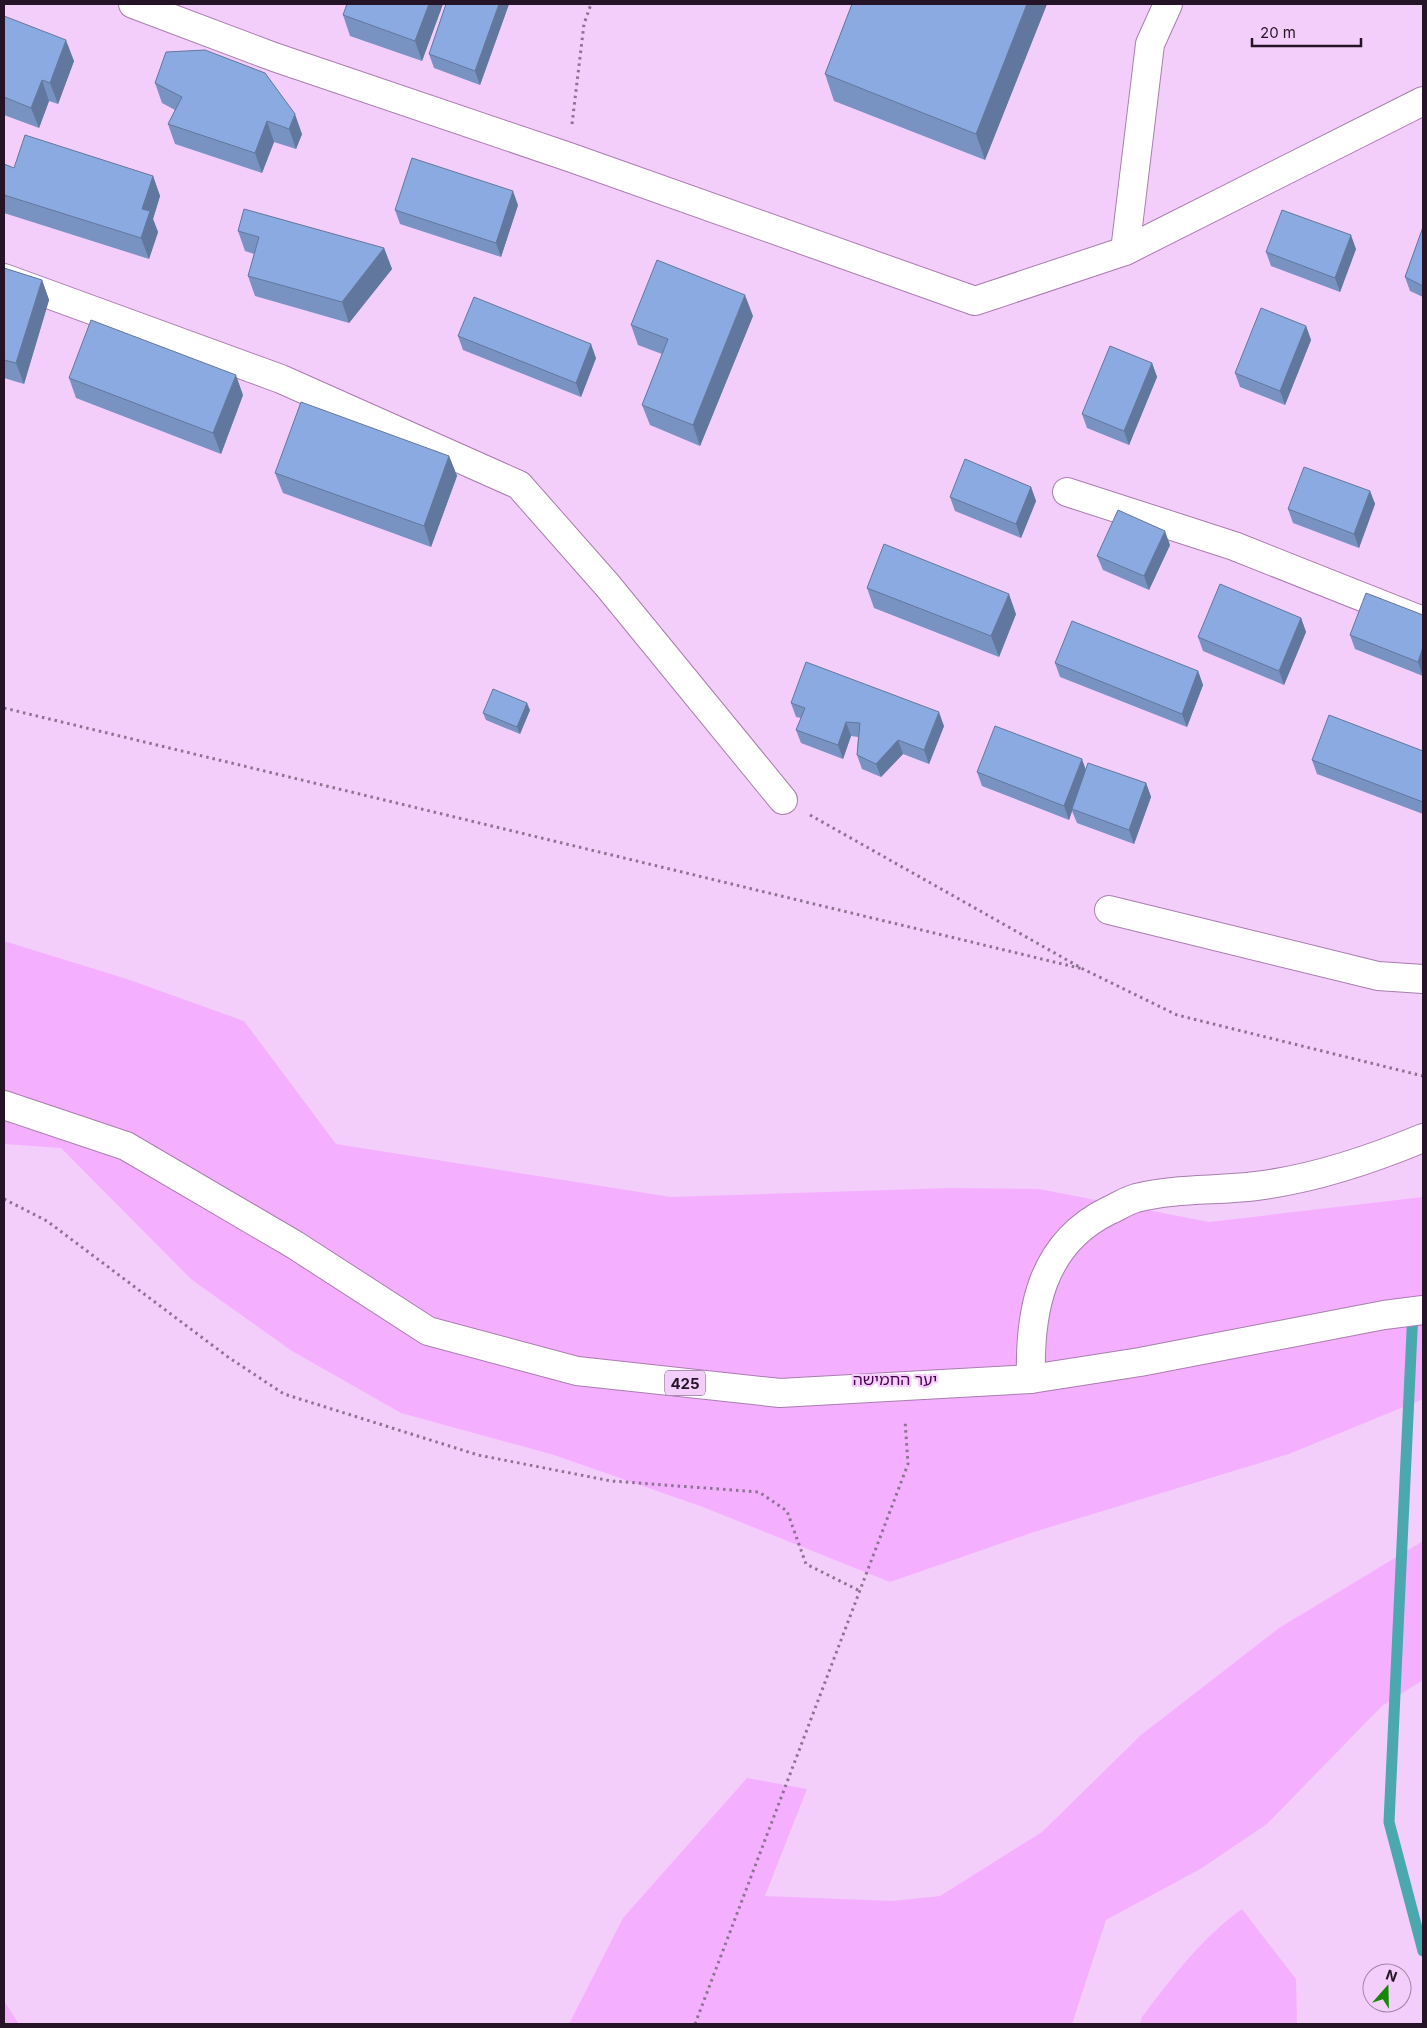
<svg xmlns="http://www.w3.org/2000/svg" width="1427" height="2028" viewBox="0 0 1427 2028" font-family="Inter,'Noto Sans Hebrew',sans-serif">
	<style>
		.green { fill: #f4b0ff }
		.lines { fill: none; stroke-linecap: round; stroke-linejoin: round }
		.stream { stroke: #4ca8af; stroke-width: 11 }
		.street-casing { stroke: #a97daf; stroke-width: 30 }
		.secondary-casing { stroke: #a97daf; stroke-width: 30 }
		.primary-casing { stroke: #a97daf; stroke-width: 30 }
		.path { stroke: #8d7291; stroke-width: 3; stroke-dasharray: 2.5 4; stroke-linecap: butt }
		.street { stroke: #fff; stroke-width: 28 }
		.secondary { stroke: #fff; stroke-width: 28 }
		.primary { stroke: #fff; stroke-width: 28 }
		.wall { fill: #7892c2 }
		.shaded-wall { fill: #61779e }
		.building { fill: #8baae2; stroke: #61779e }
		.labels { text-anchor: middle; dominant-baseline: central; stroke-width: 4.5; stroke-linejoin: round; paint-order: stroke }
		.shield { fill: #f4cefa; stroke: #634c66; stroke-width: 1 }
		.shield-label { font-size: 15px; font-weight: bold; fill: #251427 }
		.park-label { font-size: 16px; fill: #480053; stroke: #f4cefa }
	</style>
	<rect width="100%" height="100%" fill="#f4cefa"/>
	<!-- green -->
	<g class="green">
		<path d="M4 941 127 979 244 1021 336 1144 671 1197 951 1188 1039 1189 1209 1222 1423 1197V1399L1289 1454 1034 1532 890 1582 703 1507 554 1455 401 1413 292 1351 192 1280 61 1148 4 1144Z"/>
		<path d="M1423 1541V1680L1382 1706 1267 1824 1202 1868 1106 1920 1072 2024H569L623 1918 747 1778 807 1789 765 1896 892 1901 940 1896 1042 1832 1141 1735 1279 1628Z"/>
		<path d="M1242 1909 1296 1979 1297 2024H1140L1142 2017C1172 1978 1201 1938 1242 1909Z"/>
		<path d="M4 2001 19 2024H4Z"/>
	</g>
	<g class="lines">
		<!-- stream -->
		<path class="stream" d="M1413 1310 1389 1822 1423 1951"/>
		<!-- street casing -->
		<g class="street-casing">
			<g id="street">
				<path d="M1125 251 1150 44 1168 4"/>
				<path d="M4 278 281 379 519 485 608 586 783 800"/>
				<path d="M1067 492 1234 546 1423 621"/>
				<path d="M1109 910 1378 976 1423 979"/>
			</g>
		</g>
		<!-- secondary casing -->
		<g class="secondary-casing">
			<g id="secondary">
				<path d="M133 4 274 57 569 157 975 301 1125 251 1423 101"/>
				<path d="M1031 1379C1029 1311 1041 1244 1108 1211 1117 1207 1126 1201 1136 1198 1175 1188 1216 1191 1256 1186 1314 1179 1370 1160 1423 1138"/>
			</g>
		</g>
		<!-- primary casing -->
		<g class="primary-casing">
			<path id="primary" d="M4 1105 126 1146 295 1245 428 1331 577 1371 780 1393 1031 1379 1140 1362 1384 1315 1423 1310"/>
		</g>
		<!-- path -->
		<g class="path">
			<path d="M572 124 584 24 591 4"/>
			<path d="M4 708 1083 969"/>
			<path d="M810 815 1083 969 1177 1015 1423 1076"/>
			<path d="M4 1199 47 1221 228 1357 284 1394 478 1455 611 1481 759 1492 787 1511 806 1564 860 1591"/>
			<path d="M695 2024 908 1464 905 1420"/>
		</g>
		<!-- street -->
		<use href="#street" class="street"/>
		<!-- secondary -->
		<use href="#secondary" class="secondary"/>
		<!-- primary -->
		<use href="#primary" class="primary"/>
	</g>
	<!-- wall -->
	<g class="wall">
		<path d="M443 4 422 61 350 36 343 15Z"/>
		<path d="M509 4 480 85 434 68 429 54Z"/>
		<path d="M852 4H1047L985 160 834 101 825 74Z"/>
		<path d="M4 16 74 61 58 104 49 101 39 128 4 115Z"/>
		<path d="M166 52 302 134 296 149 274 142 262 173 175 144 168 124 175 110 162 103 155 83Z"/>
		<path d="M4 164 14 168 153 176 160 196 153 219 158 232 149 259 4 213Z"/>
		<path d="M518 205 501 257 400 224 395 210Z"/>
		<path d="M1423 227V297L1410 291 1405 277Z"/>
		<path d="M238 231 384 248 392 269 349 323 255 296 248 276 254 254 245 251Z"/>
		<path d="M1356 249 1340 292 1271 266 1266 252Z"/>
		<path d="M4 268 42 280 49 300 24 384 4 378Z"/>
		<path d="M753 316 700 446 650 425 642 405 662 354 638 345 631 325Z"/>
		<path d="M1306 326 1311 340 1285 405 1240 387 1235 373Z"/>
		<path d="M458 336 596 358 581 397 463 350Z"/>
		<path d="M1152 363 1157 377 1129 445 1087 428 1082 414Z"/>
		<path d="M69 378 243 395 221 454 76 398Z"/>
		<path d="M449 456 457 476 431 547 283 493 275 473Z"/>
		<path d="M1031 487 1036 501 1021 538 955 511 950 497Z"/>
		<path d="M1370 491 1375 504 1359 548 1293 523 1288 509Z"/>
		<path d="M1170 545 1149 590 1103 570 1097 556Z"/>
		<path d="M867 588 1016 614 999 657 874 608Z"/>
		<path d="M1423 615V676L1355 649 1350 635Z"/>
		<path d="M1301 618 1306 632 1284 685 1203 651 1198 637Z"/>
		<path d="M1055 663 1198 671 1203 685 1187 727 1060 677Z"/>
		<path d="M791 703 944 726 929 764 903 754 881 777 862 769 857 755 858 737 851 736 843 759 801 743 796 730 801 718 796 717Z"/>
		<path d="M530 710 520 734 486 720 483 713Z"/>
		<path d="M1423 751V814L1317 774 1312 760Z"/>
		<path d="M1086 770 1146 783 1151 797 1134 844 1077 823 1072 811 1069 820 982 786 977 772Z"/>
	</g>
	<!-- shaded-wall -->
	<g class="shaded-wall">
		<path d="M429 4H443L422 61 415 41Z"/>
		<path d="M499 4H509L480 85 475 71Z"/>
		<path d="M1027 4H1047L985 160 976 134Z"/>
		<path d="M66 40 74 61 58 104 50 83Z"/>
		<path d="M42 80 49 101 39 128 31 108Z"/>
		<path d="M295 114 302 134 296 149 289 129Z"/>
		<path d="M267 121 274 142 262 173 255 153Z"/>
		<path d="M153 176 160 196 153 219 158 232 149 259 141 238 142 209Z"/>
		<path d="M513 191 518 205 501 257 496 243Z"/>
		<path d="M1351 235 1356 249 1340 292 1335 278Z"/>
		<path d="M384 248 392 269 349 323 342 302Z"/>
		<path d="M42 280 49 300 24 384 16 363Z"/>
		<path d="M745 295 753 316 700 446 693 425Z"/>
		<path d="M1306 326 1311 340 1285 405 1280 391Z"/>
		<path d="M591 344 596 358 581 397 576 383Z"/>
		<path d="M1152 363 1157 377 1129 445 1124 431Z"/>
		<path d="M236 375 243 395 221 454 213 433Z"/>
		<path d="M449 456 457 476 431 547 424 526Z"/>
		<path d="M1031 487 1036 501 1021 538 1016 524Z"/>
		<path d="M1370 491 1375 504 1359 548 1354 534Z"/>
		<path d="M1165 531 1170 545 1149 590 1144 576Z"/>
		<path d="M1009 594 1016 614 999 657 991 636Z"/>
		<path d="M1301 618 1306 632 1284 685 1279 671Z"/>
		<path d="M1423 647V676L1418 662Z"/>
		<path d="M1198 671 1203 685 1187 727 1182 714Z"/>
		<path d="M527 703 530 710 520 734 517 727Z"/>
		<path d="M939 712 944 726 929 764 924 750Z"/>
		<path d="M846 722 851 736 843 759 838 745Z"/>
		<path d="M898 740 903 754 881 777 876 764Z"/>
		<path d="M1082 759 1087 773 1072 809V811L1069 820 1064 806Z"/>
		<path d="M1146 783 1151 797 1134 844 1129 830Z"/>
	</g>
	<!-- building -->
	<g class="building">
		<path d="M347 4H429L415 41 343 15Z"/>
		<path d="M446 4H499L475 71 429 54Z"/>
		<path d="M852 4H1027L976 134 825 74Z"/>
		<path d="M4 16 66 40 50 83 42 80 31 108 4 97Z"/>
		<path d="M205 50 265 73 295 114 289 129 267 121 255 153 168 124 182 97 155 83 166 52Z"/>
		<path d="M25 135 153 176 142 209 150 211 141 238 4 195V164L14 168Z"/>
		<path d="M412 158 513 191 496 243 395 210Z"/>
		<path d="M244 209 384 248 342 302 248 276 259 237 238 231Z"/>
		<path d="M1282 210 1351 235 1335 278 1266 252Z"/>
		<path d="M1423 227V286L1405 277Z"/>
		<path d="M657 260 745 295 693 425 642 405 668 339 631 325Z"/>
		<path d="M4 268 42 280 16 363 4 360Z"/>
		<path d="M474 297 591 344 576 383 458 336Z"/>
		<path d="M1261 308 1306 326 1280 391 1235 373Z"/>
		<path d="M91 320 236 375 213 433 69 378Z"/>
		<path d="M1110 346 1152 363 1124 431 1082 414Z"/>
		<path d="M301 402 449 456 424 526 275 473Z"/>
		<path d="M965 459 1031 487 1016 524 950 497Z"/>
		<path d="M1304 467 1370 491 1354 534 1288 509Z"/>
		<path d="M1118 510 1165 531 1144 576 1097 556Z"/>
		<path d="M884 544 1009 594 991 636 867 588Z"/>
		<path d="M1220 584 1301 618 1279 671 1198 637Z"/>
		<path d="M1366 593 1423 615V647L1418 662 1350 635Z"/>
		<path d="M1072 621 1198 671 1182 714 1055 663Z"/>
		<path d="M806 662 939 712 924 750 898 740 876 764 857 755 860 723 846 722 838 745 796 730 805 708 791 703Z"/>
		<path d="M493 689 527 703 517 727 483 713Z"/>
		<path d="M1329 715 1423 751V802L1312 760Z"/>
		<path d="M995 726 1082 759 1064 806 977 772Z"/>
		<path d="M1088 763 1146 783 1129 830 1072 809Z"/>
	</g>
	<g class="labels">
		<!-- shield labels -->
		<rect class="shield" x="665" y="1370.5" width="40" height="25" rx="4"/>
		<g class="shield-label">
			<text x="685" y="1383">425</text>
		</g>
		<!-- park labels -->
		<g class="park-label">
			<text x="895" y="1379">יער החמישה</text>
		</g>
	</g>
	<!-- border -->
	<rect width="1427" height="2028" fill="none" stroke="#251427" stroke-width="10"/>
	<!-- north arrow -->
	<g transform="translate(1387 1988) rotate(20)"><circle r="24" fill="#f4cefa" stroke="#a184a6"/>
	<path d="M0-4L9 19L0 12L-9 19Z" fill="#168807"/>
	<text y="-8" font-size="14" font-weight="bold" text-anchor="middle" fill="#251427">N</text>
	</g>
	<!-- scale -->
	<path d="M1252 38v8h109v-8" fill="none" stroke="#251427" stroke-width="2.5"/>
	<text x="1260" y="38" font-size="15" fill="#251427" stroke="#f4cefa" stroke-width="4" paint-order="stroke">20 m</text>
</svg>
